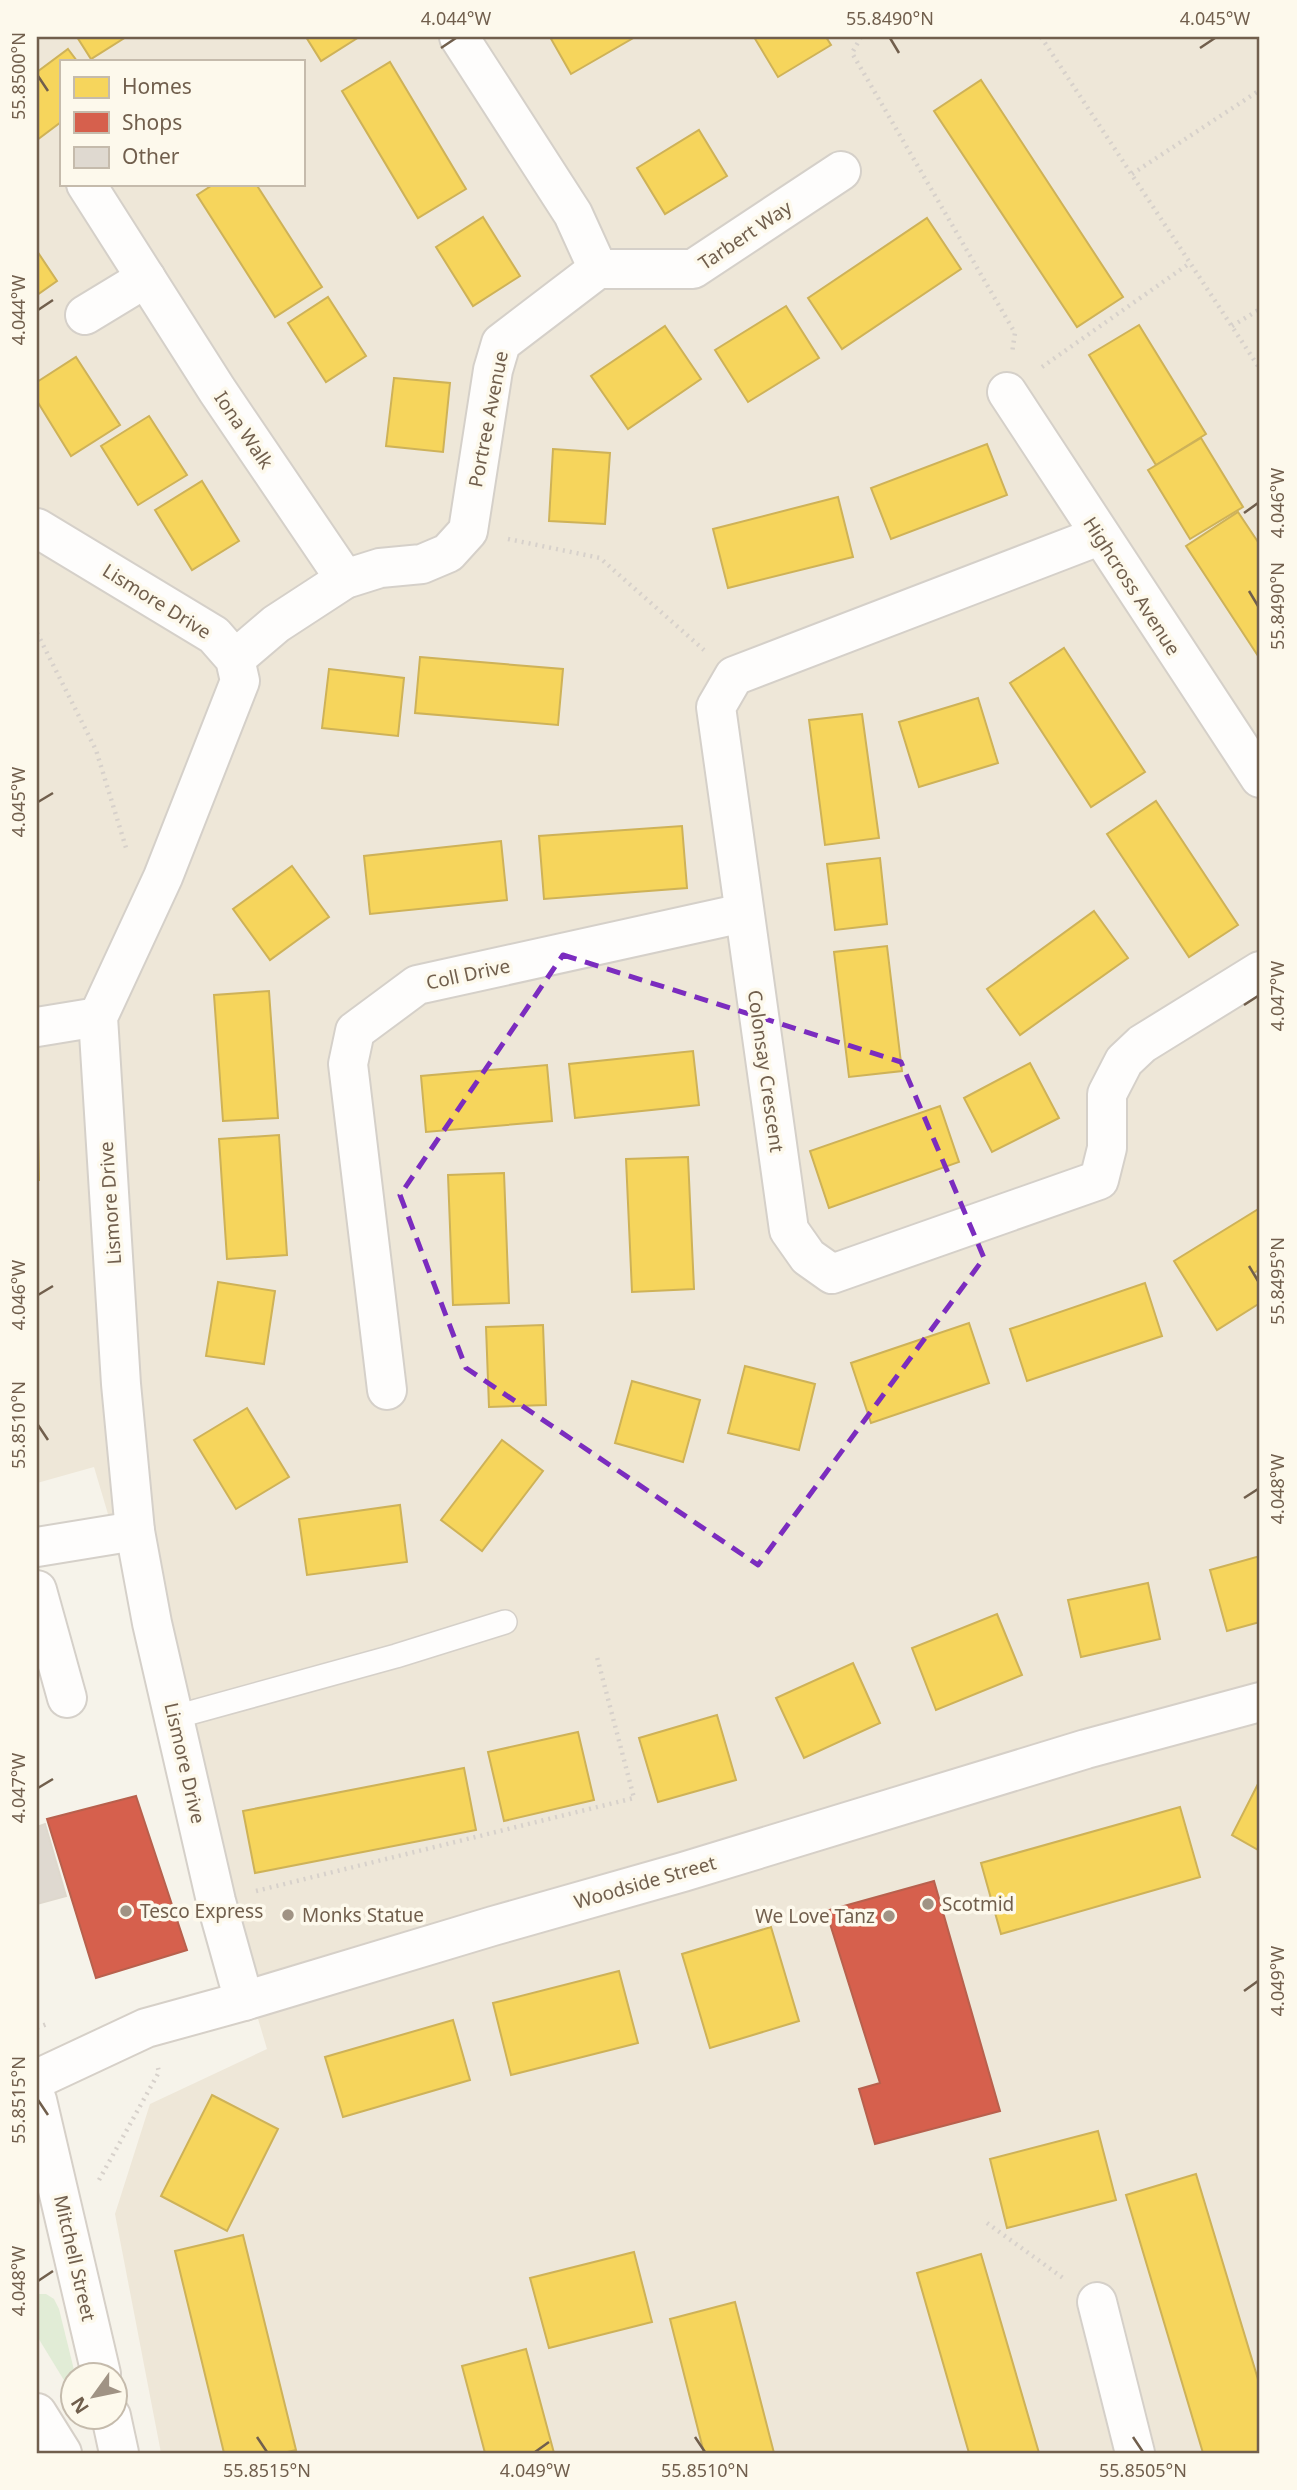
<svg xmlns="http://www.w3.org/2000/svg" width="1297" height="2490" viewBox="0 0 1297 2490" font-family="'Noto Sans',sans-serif">
	<style>
		.residential { fill: #eee7d8; fill-rule: evenodd }
		.green { fill: #e1ecd6 }
		.homes { fill: #f6d55c; stroke: #ceb258; stroke-width: 2 }
		.shops { fill: #d6604d; stroke: #b8604d; stroke-width: 2 }
		.building { fill: #dfd9d0; stroke: #ded8cd; stroke-width: 2 }
		.lines { fill: none; stroke-linecap: round; stroke-linejoin: round }
		.lane-casing { stroke: #d5d0c9; stroke-width: 26 }
		.street-casing { stroke: #d5d0c9; stroke-width: 42 }
		.secondary-casing { stroke: #d6d0c8; stroke-width: 42 }
		.path { stroke: #d7d1cb; stroke-width: 4.5; stroke-dasharray: 2 5; stroke-linecap: butt }
		.lane { stroke: #fefdfc; stroke-width: 23 }
		.street { stroke: #fefdfc; stroke-width: 38 }
		.secondary { stroke: #fefdfc; stroke-width: 38 }
		.marked { fill: none; stroke: #7b2cbf; stroke-width: 5; stroke-dasharray: 14 9; stroke-linejoin: round }
		.ticks { fill: none; stroke: #715f4d; stroke-width: 2.5 }
		.poi-dot { fill: #a09384; stroke: #fdf9ec; stroke-width: 2.5 }
		.labels { text-anchor: middle; dominant-baseline: central; stroke-width: 7; stroke-linejoin: round; paint-order: stroke }
		.street-label { font-size: 19px; fill: #715f4d; stroke: #fdf9ec }
		.poi-label { font-size: 19px; fill: #715f4d; stroke: #fdf9ec; text-anchor: start }
		.neatline { fill: none; stroke: #715f4d; stroke-width: 2.5 }
		.ticks-label { font-size: 18px; text-anchor: middle; fill: #715f4d }
	</style>
	<rect width="100%" height="100%" fill="#f6f3ea"/>
	<!-- residential -->
	<path class="residential" d="M37 37H1260V2453H161L115 2214 150 2104 267 2049 94 1467 37 1483ZM61 61H303V184H61Z"/>
	<!-- green -->
	<path class="green" d="M37 2294H46L54 2299 59 2309 75 2374 73 2395 37 2336Z"/>
	<!-- homes -->
	<g class="homes">
		<path d="M77 37H126L91 59Z"/>
		<path d="M306 37H359L321 61Z"/>
		<path d="M550 37H635L571 74Z"/>
		<path d="M754 37H826L831 45 778 77Z"/>
		<path d="M68 49 77 61H61V122L37 140V72Z"/>
		<path d="M390 62 466 189 418 218 342 91Z"/>
		<path d="M981 80 1123 297 1077 327 934 111Z"/>
		<path d="M699 130 727 176 665 214 637 168Z"/>
		<path d="M214 184H256L322 287 275 317 197 195Z"/>
		<path d="M483 217 520 276 473 306 436 247Z"/>
		<path d="M927 218 961 269 842 349 808 298Z"/>
		<path d="M37 251 57 281 37 295Z"/>
		<path d="M328 297 366 356 326 382 288 323Z"/>
		<path d="M786 306 819 358 748 402 715 350Z"/>
		<path d="M1139 325 1206 434 1156 465 1089 355Z"/>
		<path d="M665 326 701 379 628 429 591 376Z"/>
		<path d="M76 357 120 425 71 456 37 401V382Z"/>
		<path d="M394 378 450 383 443 452 386 446Z"/>
		<path d="M149 416 187 475 138 505 101 446Z"/>
		<path d="M1201 438 1243 507 1190 539 1148 470Z"/>
		<path d="M987 444 1007 495 891 539 871 488Z"/>
		<path d="M553 449 610 453 605 524 549 521Z"/>
		<path d="M202 481 239 541 192 570 155 510Z"/>
		<path d="M838 497 853 557 728 588 713 529Z"/>
		<path d="M1238 512 1260 545V659L1186 546Z"/>
		<path d="M1064 648 1145 772 1091 807 1010 683Z"/>
		<path d="M420 657 563 669 558 725 415 713Z"/>
		<path d="M329 669 404 678 398 736 322 728Z"/>
		<path d="M978 698 998 763 919 787 899 722Z"/>
		<path d="M862 714 879 838 825 845 809 720Z"/>
		<path d="M1156 801 1238 925 1189 957 1107 834Z"/>
		<path d="M682 826 687 888 544 899 539 836Z"/>
		<path d="M501 841 507 900 370 914 364 856Z"/>
		<path d="M880 858 887 924 835 930 827 864Z"/>
		<path d="M292 866 329 917 270 960 233 909Z"/>
		<path d="M1094 911 1128 958 1020 1035 987 989Z"/>
		<path d="M887 946 902 1071 849 1077 834 952Z"/>
		<path d="M269 991 278 1118 223 1121 214 995Z"/>
		<path d="M693 1051 699 1105 575 1118 569 1064Z"/>
		<path d="M1030 1063 1059 1118 992 1152 964 1098Z"/>
		<path d="M547 1065 552 1121 426 1132 421 1076Z"/>
		<path d="M37 1078 39 1180H37Z"/>
		<path d="M940 1106 959 1162 829 1208 810 1151Z"/>
		<path d="M279 1135 287 1255 227 1259 219 1139Z"/>
		<path d="M688 1157 694 1289 632 1292 626 1159Z"/>
		<path d="M504 1173 509 1303 453 1305 448 1175Z"/>
		<path d="M1260 1208V1269L1254 1273 1260 1284V1303L1217 1330 1174 1261Z"/>
		<path d="M218 1282 275 1291 264 1364 206 1356Z"/>
		<path d="M1145 1283 1162 1336 1027 1381 1010 1329Z"/>
		<path d="M969 1323 989 1383 871 1423 851 1363Z"/>
		<path d="M543 1325 546 1405 489 1407 486 1327Z"/>
		<path d="M745 1366 815 1384 799 1450 728 1433Z"/>
		<path d="M632 1381 700 1400 683 1462 615 1443Z"/>
		<path d="M247 1408 289 1477 236 1509 194 1440Z"/>
		<path d="M502 1440 543 1471 482 1551 441 1520Z"/>
		<path d="M400 1505 407 1562 307 1575 299 1519Z"/>
		<path d="M1260 1556V1622L1227 1631 1210 1570Z"/>
		<path d="M1148 1583 1160 1639 1081 1657 1068 1600Z"/>
		<path d="M997 1614 1022 1675 936 1710 912 1648Z"/>
		<path d="M853 1663 880 1723 804 1758 776 1698Z"/>
		<path d="M717 1715 736 1780 658 1802 639 1738Z"/>
		<path d="M578 1732 594 1800 504 1821 488 1752Z"/>
		<path d="M464 1768 476 1830 255 1873 243 1811Z"/>
		<path d="M1260 1780V1851L1232 1835Z"/>
		<path d="M1180 1807 1200 1877 1001 1934 981 1863Z"/>
		<path d="M771 1927 799 2021 710 2048 682 1954Z"/>
		<path d="M619 1971 638 2043 511 2075 493 2003Z"/>
		<path d="M453 2020 470 2080 343 2117 325 2057Z"/>
		<path d="M212 2095 278 2129 227 2231 161 2196Z"/>
		<path d="M1098 2131 1116 2200 1007 2228 990 2159Z"/>
		<path d="M1196 2174 1260 2386V2453H1203L1126 2195Z"/>
		<path d="M243 2235 296 2450 283 2453H224L175 2251Z"/>
		<path d="M634 2252 652 2322 549 2348 530 2278Z"/>
		<path d="M981 2254 1039 2453H969L917 2273Z"/>
		<path d="M735 2302 774 2453H704L670 2319Z"/>
		<path d="M526 2349 554 2453H485L462 2366Z"/>
	</g>
	<!-- shops -->
	<g class="shops">
		<path d="M136 1796 187 1950 96 1978 47 1819Z"/>
		<path d="M934 1881 1000 2111 875 2144 859 2089 880 2083 826 1911Z"/>
	</g>
	<!-- building -->
	<path class="building" d="M45 1824 66 1896 37 1904V1827Z"/>
	<g class="lines">
		<!-- lane casing -->
		<g class="lane-casing">
			<path id="lane" d="M175 1717 396 1656 505 1622"/>
		</g>
		<!-- street casing -->
		<g class="street-casing">
			<g id="street">
				<path d="M459 37 573 214 598 269"/>
				<path d="M86 184 217 390 345 579"/>
				<path d="M598 269H693L841 171"/>
				<path d="M85 315 146 278"/>
				<path d="M1007 392 1260 778"/>
				<path d="M37 528 214 635 235 659 240 681 163 877 98 1017 121 1384 135 1531 152 1623 216 1901 244 2001"/>
				<path d="M1099 536 734 676 716 707 789 1230 808 1257 832 1274 1099 1180 1107 1148V1094L1124 1061 1142 1044 1260 971"/>
				<path d="M235 659 276 624 345 579 380 568 422 564 448 553 468 531 493 370 501 343 598 269"/>
				<path d="M37 1027 98 1017"/>
				<path d="M387 1390 348 1064 355 1031 417 985 743 913"/>
				<path d="M37 1547 135 1531"/>
				<path d="M37 1590 67 1698"/>
				<path d="M1097 2302 1135 2453"/>
			</g>
		</g>
		<!-- secondary casing -->
		<g class="secondary-casing">
			<g id="secondary">
				<path d="M37 2079 146 2028 244 2001 493 1926 683 1872 1086 1749 1260 1702"/>
				<path d="M37 2100 101 2374"/>
				<path d="M37 2413 62 2453"/>
				<path d="M111 2416 119 2453"/>
			</g>
		</g>
		<!-- path -->
		<g class="path">
			<path d="M861 37 852 53 1015 333 1012 353"/>
			<path d="M1041 37 1260 369"/>
			<path d="M1132 174 1260 90"/>
			<path d="M1232 326 1260 309"/>
			<path d="M1042 367 1190 263"/>
			<path d="M508 539 600 558 704 650"/>
			<path d="M37 633 96 750 127 851"/>
			<path d="M256 1891 634 1798 597 1657"/>
			<path d="M37 2028 47 2024"/>
			<path d="M99 2180 159 2072 158 2068"/>
			<path d="M987 2223 1063 2278"/>
		</g>
		<!-- lane -->
		<use href="#lane" class="lane"/>
		<!-- street -->
		<use href="#street" class="street"/>
		<!-- secondary -->
		<use href="#secondary" class="secondary"/>
	</g>
	<!-- marked area -->
	<path class="marked" d="M563 955 901 1062 984 1258 758 1565 466 1368 400 1195Z"/>
	<!-- ticks -->
	<path class="ticks" d="M890 38 899 53M441 48 456 38M1200 48 1215 38M38 76 48 91M38 310 53 300M1244 513 1258 503M1249 591 1258 606M38 802 53 793M1244 1005 1258 996M1249 1266 1258 1281M38 1295 53 1286M38 1425 48 1440M1244 1498 1258 1489M38 1788 53 1779M1244 1991 1258 1981M38 2100 48 2115M38 2281 53 2271M257 2437 267 2452M695 2437 705 2452M1133 2437 1143 2452M535 2452 549 2442"/>
	<!-- markers -->
	<g class="poi-dot">
		<circle cx="928" cy="1904" r="7"/>
		<circle cx="126" cy="1911" r="7"/>
		<circle cx="288" cy="1915" r="7"/>
		<circle cx="889" cy="1916" r="7"/>
	</g>
	<g class="labels">
		<!-- street labels -->
		<g class="street-label">
			<text transform="translate(745 235) rotate(-34)">Tarbert Way</text>
			<text transform="translate(488 419) rotate(-79)">Portree Avenue</text>
			<text transform="translate(244 430) rotate(56)">Iona Walk</text>
			<text transform="translate(1132 586) rotate(57)">Highcross Avenue</text>
			<text transform="translate(157 601) rotate(32)">Lismore Drive</text>
			<text transform="translate(468 974) rotate(-12)">Coll Drive</text>
			<text transform="translate(766 1071) rotate(82)">Colonsay Crescent</text>
			<text transform="translate(110 1203) rotate(-94)">Lismore Drive</text>
			<text transform="translate(185 1763) rotate(77)">Lismore Drive</text>
			<text transform="translate(645 1882) rotate(-16)">Woodside Street</text>
			<text transform="translate(75 2258) rotate(77)">Mitchell Street</text>
		</g>
		<!-- poi labels -->
		<g class="poi-label">
			<text x="942" y="1904">Scotmid</text>
			<text x="140" y="1911">Tesco Express</text>
			<text x="302" y="1915">Monks Statue</text>
			<text x="875" y="1916" text-anchor="end">We Love Tanz</text>
		</g>
	</g>
	<!-- border -->
	<rect width="1297" height="2490" fill="none" stroke="#fdf9ec" stroke-width="77"/>
	<!-- legend -->
	<rect x="60" y="60" width="245" height="126" fill="#fdf9ec" stroke="#c5bbac" stroke-width="2"/>
	<rect x="74" y="77" width="35" height="21" fill="#f6d55c" stroke="#c5bbac" stroke-width="2"/>
	<text x="122" y="94" font-size="21" fill="#715f4d">Homes</text>
	<rect x="74" y="112" width="35" height="21" fill="#d6604d" stroke="#c5bbac" stroke-width="2"/>
	<text x="122" y="130" font-size="21" fill="#715f4d">Shops</text>
	<rect x="74" y="147" width="35" height="21" fill="#dfd9d0" stroke="#c5bbac" stroke-width="2"/>
	<text x="122" y="164" font-size="21" fill="#715f4d">Other</text>
	<!-- north arrow -->
	<g transform="translate(94 2396) rotate(237)"><circle r="33" fill="#fdf9ec" stroke="#c5bbac" stroke-width="2"/>
	<path d="M0-5L12 26L0 18L-12 26Z" fill="#a09384"/>
	<text y="-10" font-size="19" font-weight="bold" text-anchor="middle" fill="#715f4d">N</text>
	</g>
	<rect x="38" y="38" width="1220" height="2414" class="neatline"/>
	<g class="ticks-label">
		<text x="456" y="25">4.044°W</text>
		<text x="890" y="25">55.8490°N</text>
		<text x="1215" y="25">4.045°W</text>
		<text transform="translate(19 76) rotate(-90)" y="6">55.8500°N</text>
		<text transform="translate(19 310) rotate(-90)" y="6">4.044°W</text>
		<text transform="translate(1278 503) rotate(-90)" y="6">4.046°W</text>
		<text transform="translate(1278 606) rotate(-90)" y="6">55.8490°N</text>
		<text transform="translate(19 802) rotate(-90)" y="6">4.045°W</text>
		<text transform="translate(1278 996) rotate(-90)" y="6">4.047°W</text>
		<text transform="translate(1278 1281) rotate(-90)" y="6">55.8495°N</text>
		<text transform="translate(19 1295) rotate(-90)" y="6">4.046°W</text>
		<text transform="translate(19 1425) rotate(-90)" y="6">55.8510°N</text>
		<text transform="translate(1278 1489) rotate(-90)" y="6">4.048°W</text>
		<text transform="translate(19 1788) rotate(-90)" y="6">4.047°W</text>
		<text transform="translate(1278 1981) rotate(-90)" y="6">4.049°W</text>
		<text transform="translate(19 2100) rotate(-90)" y="6">55.8515°N</text>
		<text transform="translate(19 2281) rotate(-90)" y="6">4.048°W</text>
		<text x="267" y="2477">55.8515°N</text>
		<text x="535" y="2477">4.049°W</text>
		<text x="705" y="2477">55.8510°N</text>
		<text x="1143" y="2477">55.8505°N</text>
	</g>
</svg>
